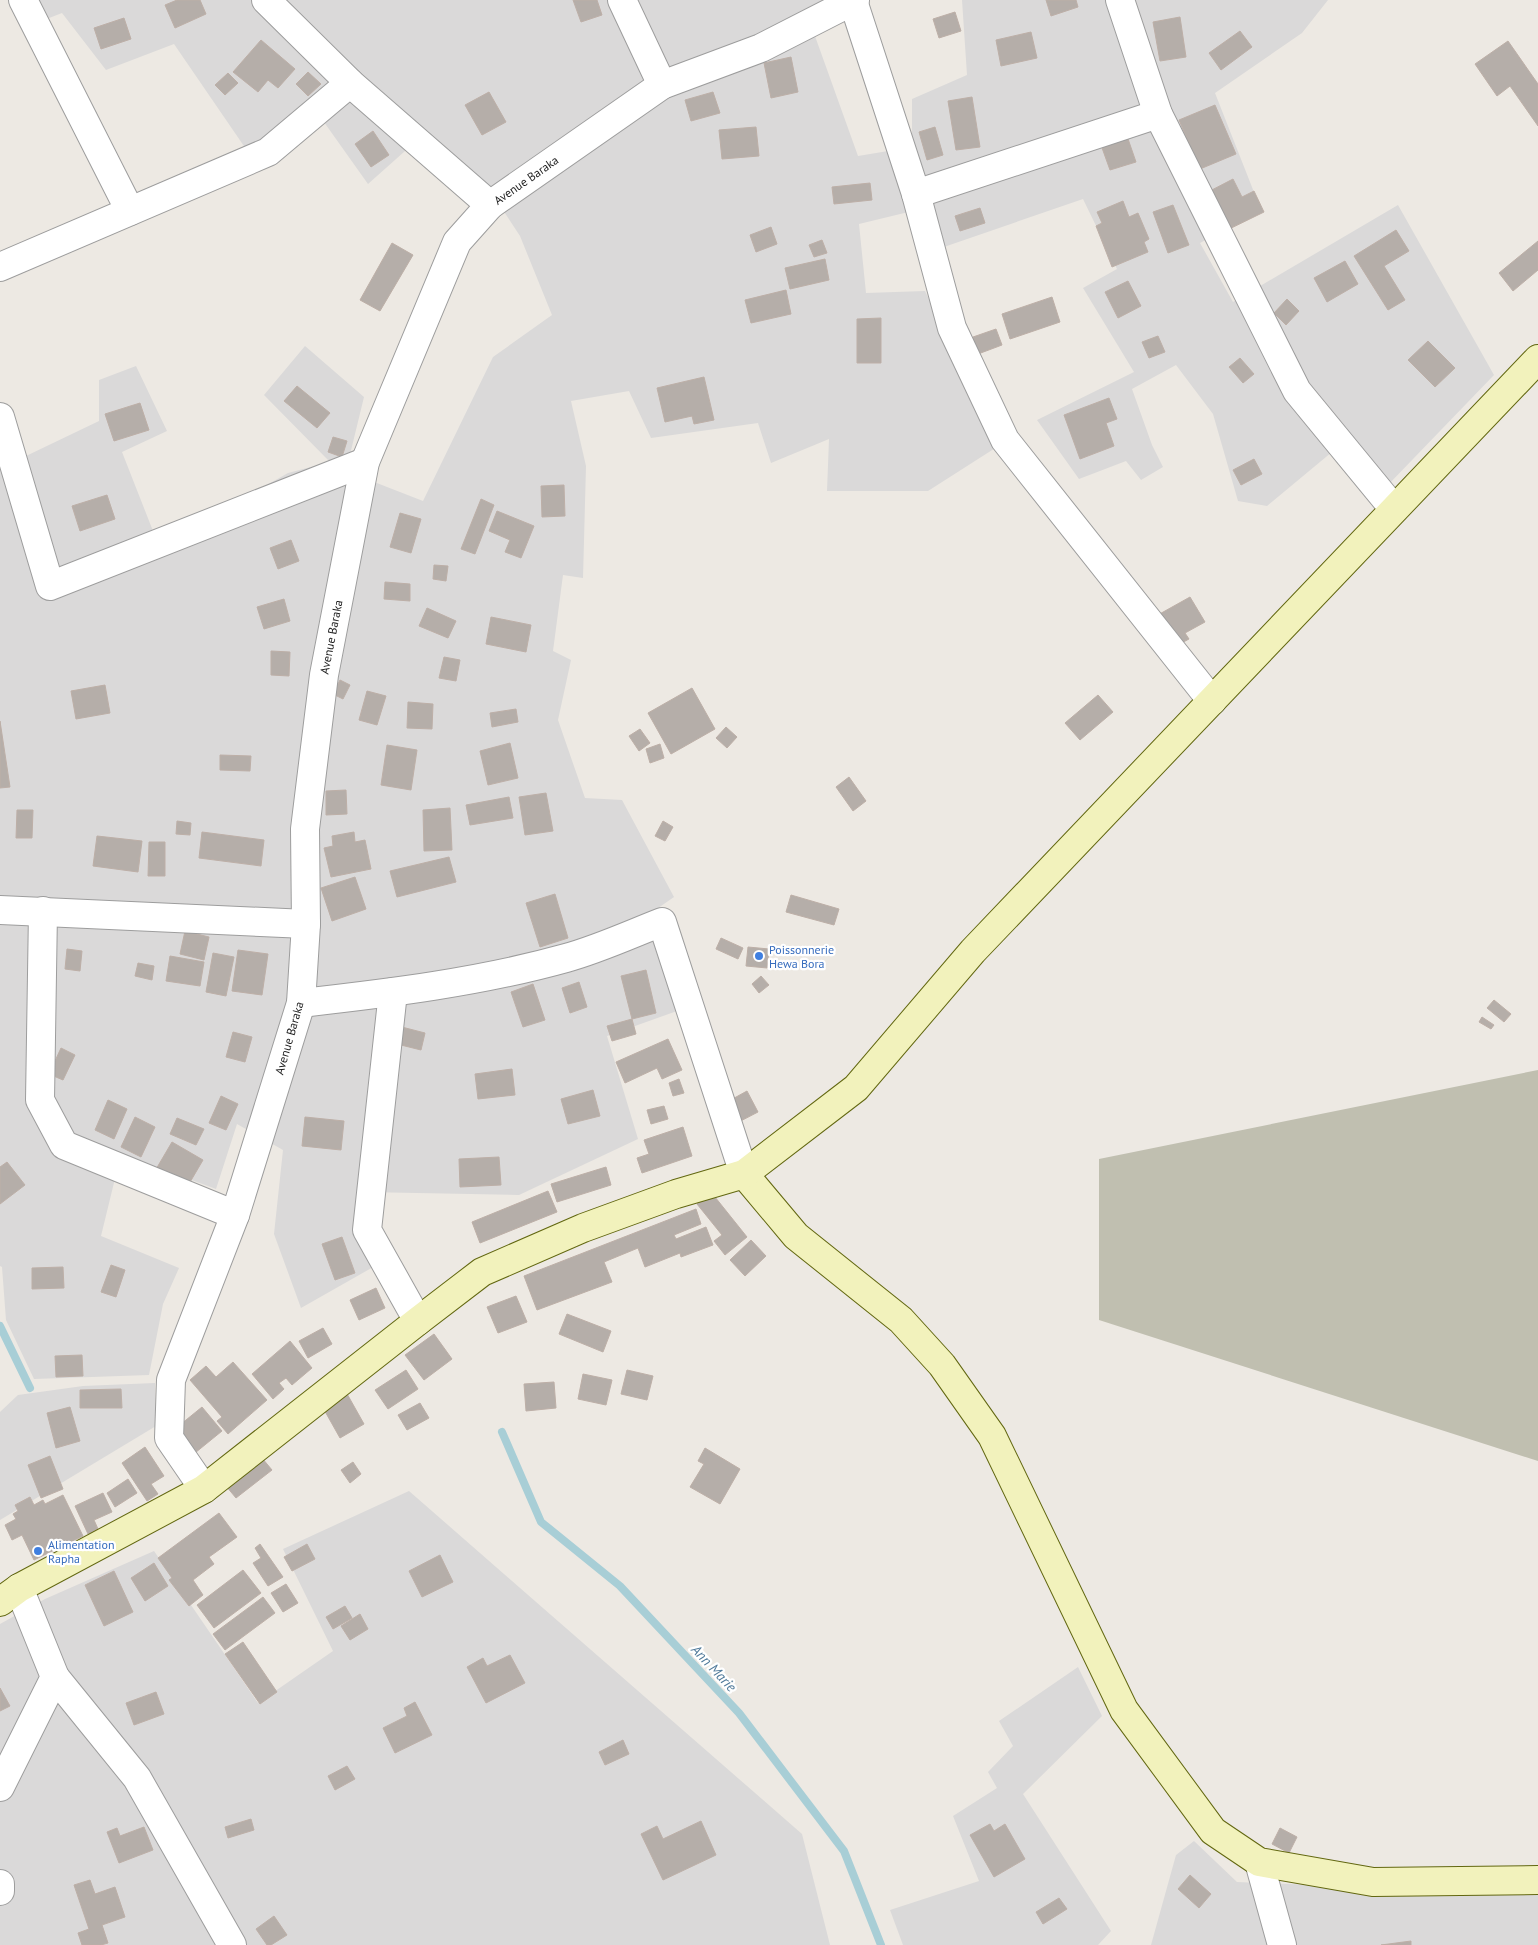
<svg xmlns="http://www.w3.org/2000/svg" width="1538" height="1945" viewBox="0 0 1538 1945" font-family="'PT Sans',sans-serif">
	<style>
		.residential { fill: #dad9d9 }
		.construction { fill: #c0bfb0 }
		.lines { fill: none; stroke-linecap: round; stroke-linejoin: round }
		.stream { stroke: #a8ced6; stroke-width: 8 }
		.building { fill: #b5aea9; stroke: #bdafa7 }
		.street-casing { stroke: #9d9d9d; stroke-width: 30 }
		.secondary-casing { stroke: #626710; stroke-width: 30 }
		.street { stroke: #fff; stroke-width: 28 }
		.secondary { stroke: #f2f2bc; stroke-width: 28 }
		.shop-dot { fill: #3f7fe0; stroke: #fff; stroke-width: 2 }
		.labels { text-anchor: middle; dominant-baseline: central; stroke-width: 4.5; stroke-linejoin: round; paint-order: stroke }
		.street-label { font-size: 12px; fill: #1c1c1c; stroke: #fff }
		.shop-label { font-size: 12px; fill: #366cbe; stroke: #fff; text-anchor: start }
		.water-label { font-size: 14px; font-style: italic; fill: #507a9a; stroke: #fff }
	</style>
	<rect width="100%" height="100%" fill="#ede9e3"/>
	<!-- residential -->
	<g class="residential">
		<path d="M32 0H832L806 11 858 156 912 147V99L967 75 962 0H1328L1302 33 1215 93 1261 210 1200 243 1233 302 1398 205 1494 375 1387 486 1344 442 1267 506 1238 501 1213 414 1176 365 1132 389 1152 445 1163 467 1141 480 1126 461 1079 479 1037 420 1134 372 1083 288 1117 269 1083 199 941 248 925 208 859 224 866 293 925 291 1000 445 928 491H827L829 439 771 463 758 423 651 438 629 391 571 401 586 466 583 578 563 575 553 651 571 660 558 720 585 798 622 800 674 897 648 915 677 1011 607 1036 638 1139 519 1195 364 1192 382 1262 301 1308 274 1234 283 1150 237 1124 216 1189 121 1154 101 1236 179 1268 163 1304 149 1375 34 1379 6 1320 2 1267 0 1266V466L1 468 99 421V380L136 366 167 431 122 452 153 531 209 518 288 473 330 462 264 395 305 346 364 397 346 471 423 501 493 357 552 315 520 236 483 180 423 135 368 184 309 101 248 152 174 44 106 70 62 13 44 20Z"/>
		<path d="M155 1383 156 1426 0 1520V1412L18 1395 83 1386Z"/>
		<path d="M409 1491 802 1834 830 1945H0V1624L45 1599 154 1551 258 1703 333 1651 283 1549Z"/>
		<path d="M1078 1667 1102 1716 1023 1794 1111 1931 1098 1945H903L890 1910 979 1881 953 1816 997 1788 988 1772 1013 1746 999 1721Z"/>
		<path d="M1194 1841 1237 1882 1538 1894V1945H1151L1176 1855Z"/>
	</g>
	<!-- construction -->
	<path class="construction" d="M1538 1070V1461L1099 1320V1159Z"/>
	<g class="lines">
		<!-- stream -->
		<g class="stream">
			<path d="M0 1326 30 1388"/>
			<path d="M502 1432 541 1522 620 1586 739 1713 844 1851 881 1945"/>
		</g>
	</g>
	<!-- building -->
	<g class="building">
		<path d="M177 0H200L206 14 175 28 165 5Z"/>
		<path d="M573 0H597L602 15 581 22Z"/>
		<path d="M1046 0H1076L1078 7 1051 16Z"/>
		<path d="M955 12 961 31 939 38 933 19Z"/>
		<path d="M1180 17 1186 57 1160 61 1153 22Z"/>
		<path d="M124 18 131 39 101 49 94 28Z"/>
		<path d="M1240 31 1252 47 1221 70 1209 53Z"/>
		<path d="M1031 32 1037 58 1001 66 996 40Z"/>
		<path d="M261 40 295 69 278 88 268 80 258 92 233 72Z"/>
		<path d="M1508 41 1538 84V126L1510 86 1497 96 1475 64Z"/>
		<path d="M791 57 798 92 771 98 764 63Z"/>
		<path d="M308 72 321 84 308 96 296 84Z"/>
		<path d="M228 73 238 83 225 95 215 85Z"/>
		<path d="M489 92 506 122 482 135 465 105Z"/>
		<path d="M713 92 720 113 691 121 685 100Z"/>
		<path d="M972 97 980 147 956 150 948 101Z"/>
		<path d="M1215 105 1236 154 1200 169 1179 120Z"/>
		<path d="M756 127 759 156 722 159 719 130Z"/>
		<path d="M935 127 943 155 927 160 919 132Z"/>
		<path d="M373 131 389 155 371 167 355 144Z"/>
		<path d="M1127 136 1136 162 1110 170 1101 145Z"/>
		<path d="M1233 179 1242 197 1254 191 1264 212 1219 234 1208 192Z"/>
		<path d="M870 183 872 200 834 204 832 187Z"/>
		<path d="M1123 201 1129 217 1138 213 1149 239 1144 242 1148 252 1112 267 1096 226 1102 223 1097 212Z"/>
		<path d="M1173 205 1189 245 1168 253 1153 212Z"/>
		<path d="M980 208 985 223 960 231 955 216Z"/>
		<path d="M771 227 777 244 756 252 750 235Z"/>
		<path d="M1396 230 1409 251 1384 266 1405 300 1388 310 1354 256Z"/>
		<path d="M822 240 827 253 814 257 809 245Z"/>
		<path d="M1538 241V270L1513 291 1499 273Z"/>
		<path d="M392 243 413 255 380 311 360 300Z"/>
		<path d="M825 259 829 280 790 289 785 268Z"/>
		<path d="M1345 261 1358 284 1327 302 1314 278Z"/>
		<path d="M1128 281 1141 306 1118 318 1105 292Z"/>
		<path d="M786 290 791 314 751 323 745 300Z"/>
		<path d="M1052 297 1060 322 1010 339 1002 314Z"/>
		<path d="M1287 299 1299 311 1286 325 1274 313Z"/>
		<path d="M881 318V363H857V319Z"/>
		<path d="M996 329 1002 345 978 354 973 337Z"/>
		<path d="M1158 336 1165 352 1149 358 1142 342Z"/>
		<path d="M1428 341 1455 368 1435 387 1408 360Z"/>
		<path d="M1240 358 1254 374 1243 383 1229 367Z"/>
		<path d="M704 377 714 420 694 424 692 416 665 422 657 388Z"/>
		<path d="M297 386 330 413 317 428 284 401Z"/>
		<path d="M1109 398 1117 419 1106 423 1114 446 1080 459 1064 415Z"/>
		<path d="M140 403 149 430 114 441 105 414Z"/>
		<path d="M333 437 347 441 342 457 328 452Z"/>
		<path d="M1254 459 1262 474 1241 485 1233 470Z"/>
		<path d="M564 485 565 516 542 517 541 486Z"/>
		<path d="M107 495 115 519 80 531 72 506Z"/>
		<path d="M481 499 494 505 475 554 461 549Z"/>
		<path d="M497 511 534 526 521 558 505 552 510 540 489 531Z"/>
		<path d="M400 513 421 519 411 553 390 547Z"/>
		<path d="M291 540 299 561 278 569 270 548Z"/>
		<path d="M434 565 448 566 446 581 433 579Z"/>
		<path d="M385 582 410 584V601L384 599Z"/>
		<path d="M1190 597 1205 622 1185 633 1189 639 1174 647 1156 616Z"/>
		<path d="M284 599 290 621 264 629 257 607Z"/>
		<path d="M427 608 456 621 448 638 419 626Z"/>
		<path d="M491 617 531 625 526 652 486 644Z"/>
		<path d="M271 651 290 652 289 676 271 675Z"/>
		<path d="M444 657 460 660 456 681 439 678Z"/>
		<path d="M340 680 350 685 343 699 333 694Z"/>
		<path d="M105 685 110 713 76 719 71 691Z"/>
		<path d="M692 688 715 729 671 754 648 713Z"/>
		<path d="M367 691 386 696 377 725 359 720Z"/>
		<path d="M1098 695 1113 712 1080 740 1065 723Z"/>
		<path d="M408 702 433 704 432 729 407 728Z"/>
		<path d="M516 709 518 722 492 727 490 713Z"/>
		<path d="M0 721 10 787 0 788Z"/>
		<path d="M726 727 737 737 727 748 716 738Z"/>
		<path d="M640 729 650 743 639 751 629 736Z"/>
		<path d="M510 743 518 778 488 785 480 751Z"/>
		<path d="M660 744 664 758 650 763 646 749Z"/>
		<path d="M387 745 417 750 411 790 381 785Z"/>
		<path d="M220 755 251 756 250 771 220 770Z"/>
		<path d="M849 777 866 801 853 811 836 787Z"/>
		<path d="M346 790 347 814 326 815V791Z"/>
		<path d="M546 793 553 831 525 835 519 797Z"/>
		<path d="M509 797 513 818 470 825 466 805Z"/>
		<path d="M450 808 452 850 424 851 423 810Z"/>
		<path d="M17 810H33L32 838H16Z"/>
		<path d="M177 821 191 823 190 835 176 834Z"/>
		<path d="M663 821 673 827 665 841 655 836Z"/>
		<path d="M202 832 264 840 261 866 199 858Z"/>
		<path d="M354 832 355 842 365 840 371 869 331 877 324 848 333 846 332 836Z"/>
		<path d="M97 836 142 841 138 872 93 866Z"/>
		<path d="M149 842H165V876H148Z"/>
		<path d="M449 857 456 882 397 897 390 871Z"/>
		<path d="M355 877 366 909 332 921 321 888Z"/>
		<path d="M555 894 568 938 540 947 526 903Z"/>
		<path d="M791 895 839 909 834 925 786 912Z"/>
		<path d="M185 931 209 937 204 960 180 954Z"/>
		<path d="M721 938 743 948 738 959 716 949Z"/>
		<path d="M748 947 769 949 767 968 746 966Z"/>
		<path d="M67 949 82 951 80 971 65 969Z"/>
		<path d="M238 950 268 954 262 995 232 991Z"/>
		<path d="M213 953 234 957 226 996 206 992Z"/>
		<path d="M170 956 204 962 200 986 166 981Z"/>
		<path d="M138 963 154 966 152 980 135 976Z"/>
		<path d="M646 970 656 1013 632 1019 621 976Z"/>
		<path d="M761 976 769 985 759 993 752 984Z"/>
		<path d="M579 982 587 1007 570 1013 562 988Z"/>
		<path d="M533 984 545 1020 523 1027 511 992Z"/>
		<path d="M1494 1000 1511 1014 1504 1022 1487 1008Z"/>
		<path d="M1482 1017 1494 1025 1491 1029 1479 1022Z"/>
		<path d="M632 1019 636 1034 612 1041 607 1026Z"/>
		<path d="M394 1025 425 1033 421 1050 389 1042Z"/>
		<path d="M233 1032 252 1037 245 1062 226 1057Z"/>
		<path d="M668 1039 682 1070 662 1079 657 1068 625 1083 616 1062Z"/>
		<path d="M61 1048 75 1055 63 1080 49 1074Z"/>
		<path d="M512 1069 515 1095 478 1099 475 1074Z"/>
		<path d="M679 1079 684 1093 673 1096 669 1083Z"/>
		<path d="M593 1090 600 1116 568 1124 561 1099Z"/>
		<path d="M747 1091 758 1112 729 1127 718 1107Z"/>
		<path d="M221 1096 238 1104 226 1130 209 1123Z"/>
		<path d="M108 1100 127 1109 114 1139 95 1130Z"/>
		<path d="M664 1106 668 1119 651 1124 647 1110Z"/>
		<path d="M135 1117 155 1127 141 1157 121 1147Z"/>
		<path d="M305 1117 344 1121 341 1150 302 1146Z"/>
		<path d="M177 1118 204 1129 196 1145 170 1134Z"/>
		<path d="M683 1127 692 1156 642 1173 637 1158 649 1154 644 1140Z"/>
		<path d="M172 1142 203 1160 186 1189 155 1171Z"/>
		<path d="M499 1157 501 1185 460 1187 459 1159Z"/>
		<path d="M7 1162 25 1185 0 1204V1167Z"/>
		<path d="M606 1167 611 1185 557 1202 551 1184Z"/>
		<path d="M548 1191 557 1212 480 1243 472 1222Z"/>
		<path d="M711 1192 747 1237 725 1255 714 1241 722 1235 697 1204Z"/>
		<path d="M696 1209 701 1224 674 1235 676 1239 706 1227 713 1245 681 1257 680 1253 645 1267 638 1248 604 1262 612 1282 537 1310 524 1276Z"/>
		<path d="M342 1237 355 1273 335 1280 322 1244Z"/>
		<path d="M751 1240 766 1256 745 1276 730 1260Z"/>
		<path d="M111 1265 125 1270 116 1297 101 1292Z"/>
		<path d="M63 1267 64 1288 32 1289V1268Z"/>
		<path d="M376 1288 385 1308 359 1320 350 1300Z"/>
		<path d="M516 1296 527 1322 498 1333 487 1307Z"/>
		<path d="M567 1314 611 1331 603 1352 559 1334Z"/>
		<path d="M323 1328 332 1344 308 1358 299 1341Z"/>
		<path d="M434 1334 452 1359 424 1380 405 1355Z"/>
		<path d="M290 1341 312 1368 292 1385 286 1378 279 1383 284 1389 273 1399 252 1374Z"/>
		<path d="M82 1355 83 1376 56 1377 55 1356Z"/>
		<path d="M233 1362 267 1400 228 1434 217 1421 222 1417 190 1380 206 1366 216 1377Z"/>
		<path d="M406 1370 418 1389 388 1409 375 1390Z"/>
		<path d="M627 1370 653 1376 647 1400 621 1394Z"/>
		<path d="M583 1374 612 1380 606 1405 578 1399Z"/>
		<path d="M554 1382 556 1408 526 1411 524 1384Z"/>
		<path d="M121 1389 122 1408H80V1390Z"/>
		<path d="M346 1392 364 1424 340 1438 322 1406Z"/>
		<path d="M420 1403 429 1418 407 1430 398 1415Z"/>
		<path d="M70 1407 80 1441 56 1448 47 1413Z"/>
		<path d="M202 1407 222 1431 190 1457 170 1433Z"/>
		<path d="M145 1447 164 1476 151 1484 158 1494 147 1501 122 1463Z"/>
		<path d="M705 1448 740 1469 720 1504 690 1487 704 1464 698 1461Z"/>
		<path d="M50 1456 63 1489 41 1498 28 1465Z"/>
		<path d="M262 1458 272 1470 236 1498 226 1486Z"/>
		<path d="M353 1462 361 1474 350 1483 341 1470Z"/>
		<path d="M128 1479 137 1493 115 1507 107 1493Z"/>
		<path d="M103 1493 112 1512 94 1520 98 1529 88 1534 75 1506Z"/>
		<path d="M63 1495 83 1536 34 1560 22 1535 12 1540 5 1525 16 1519 13 1514 18 1511 15 1505 30 1497 34 1505 43 1500 45 1504Z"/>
		<path d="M219 1513 237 1537 209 1557 214 1564 193 1580 203 1595 189 1606 169 1580 172 1578 158 1558Z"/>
		<path d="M260 1544 283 1577 268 1586 253 1563 261 1558 255 1548Z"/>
		<path d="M307 1544 315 1559 292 1571 284 1557Z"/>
		<path d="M440 1555 453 1582 422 1597 409 1571Z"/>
		<path d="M154 1563 168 1586 145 1601 131 1578Z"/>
		<path d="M243 1570 261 1593 214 1628 197 1605Z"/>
		<path d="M114 1571 133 1612 104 1626 85 1585Z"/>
		<path d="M286 1584 298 1603 283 1612 271 1593Z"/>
		<path d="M263 1597 275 1613 225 1650 213 1634Z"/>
		<path d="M345 1606 352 1618 333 1629 326 1617Z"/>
		<path d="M360 1614 368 1629 350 1640 341 1626Z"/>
		<path d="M243 1642 277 1692 260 1704 225 1654Z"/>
		<path d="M510 1655 525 1683 486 1703 467 1667 483 1658 487 1666Z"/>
		<path d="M0 1688 10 1706 0 1711Z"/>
		<path d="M156 1692 164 1714 134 1725 126 1703Z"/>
		<path d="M415 1702 432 1735 395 1753 383 1728 407 1716 404 1708Z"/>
		<path d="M623 1740 629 1754 605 1765 599 1752Z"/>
		<path d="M347 1766 355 1779 335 1790 328 1776Z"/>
		<path d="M251 1819 254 1830 228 1838 225 1827Z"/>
		<path d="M701 1821 716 1855 663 1880 641 1834 657 1826 663 1839Z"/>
		<path d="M990 1824 994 1831 1005 1824 1025 1859 994 1877 970 1835Z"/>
		<path d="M144 1827 153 1850 119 1863 107 1832 117 1828 120 1836Z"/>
		<path d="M1280 1828 1297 1837 1289 1853 1272 1844Z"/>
		<path d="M1190 1875 1211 1894 1199 1908 1178 1889Z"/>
		<path d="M90 1880 95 1894 115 1887 125 1917 102 1925 108 1943 101 1945H82L78 1933 89 1929 74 1885Z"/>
		<path d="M1059 1898 1067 1909 1043 1924 1036 1912Z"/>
		<path d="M274 1916 287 1935 271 1945H267L256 1929Z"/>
		<path d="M1411 1941V1945H1381Z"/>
	</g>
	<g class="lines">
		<!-- street casing -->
		<g class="street-casing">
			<g id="street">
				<path d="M23 0 130 211"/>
				<path d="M266 0 350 83 490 205"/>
				<path d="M622 0 662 85"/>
				<path d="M1120 0 1158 114 1297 391 1394 509"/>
				<path d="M853 1 916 194 952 328 1005 440 1212 701"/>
				<path d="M916 194 1158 114"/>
				<path d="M0 267 268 152 350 83"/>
				<path d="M0 417 50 586 365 462"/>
				<path d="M0 910 306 924"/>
				<path d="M43 911 40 1100 64 1145 235 1215"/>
				<path d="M393 992 367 1230 418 1321"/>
				<path d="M301 1003C390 993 480 982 566 958 599 949 631 934 662 922L744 1174"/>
				<path d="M204 1489 169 1438 171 1380 235 1215 301 1003 306 924 305 829 324 675 365 462 457 242 490 205 662 85 761 48 855 0"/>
				<path d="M55 1677 137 1778 232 1945"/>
				<path d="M0 1787 55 1677 19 1588"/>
				<path d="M1259 1862 1282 1945"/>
				<path d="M0 1884V1891"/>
			</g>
		</g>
		<!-- secondary casing -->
		<g class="secondary-casing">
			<g id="secondary">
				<path d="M744 1174 796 1236 901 1320 942 1365 992 1436 1124 1710 1213 1831 1259 1862 1373 1882 1538 1880"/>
				<path d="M0 1602 19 1588 204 1489 418 1321 482 1272 583 1228 676 1194 744 1174 856 1088 973 951 1538 359"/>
			</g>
		</g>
		<!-- street -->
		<use href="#street" class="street"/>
		<!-- secondary -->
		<use href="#secondary" class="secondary"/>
	</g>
	<!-- markers -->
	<g class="shop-dot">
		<circle cx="759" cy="956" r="5"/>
		<circle cx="38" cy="1551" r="5"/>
	</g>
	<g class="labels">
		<!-- street labels -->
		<g class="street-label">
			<text transform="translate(526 180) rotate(-35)">Avenue Baraka</text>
			<text transform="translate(331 637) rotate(-79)">Avenue Baraka</text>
			<text transform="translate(289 1038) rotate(-74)">Avenue Baraka</text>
		</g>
		<!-- shop labels -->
		<g class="shop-label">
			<text x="769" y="949">Poissonnerie<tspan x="769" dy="14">Hewa Bora</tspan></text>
			<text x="48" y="1544">Alimentation<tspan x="48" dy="14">Rapha</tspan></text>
		</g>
		<!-- water labels -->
		<g class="water-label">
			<text transform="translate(714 1668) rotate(47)">Ann Marie</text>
		</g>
	</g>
</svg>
